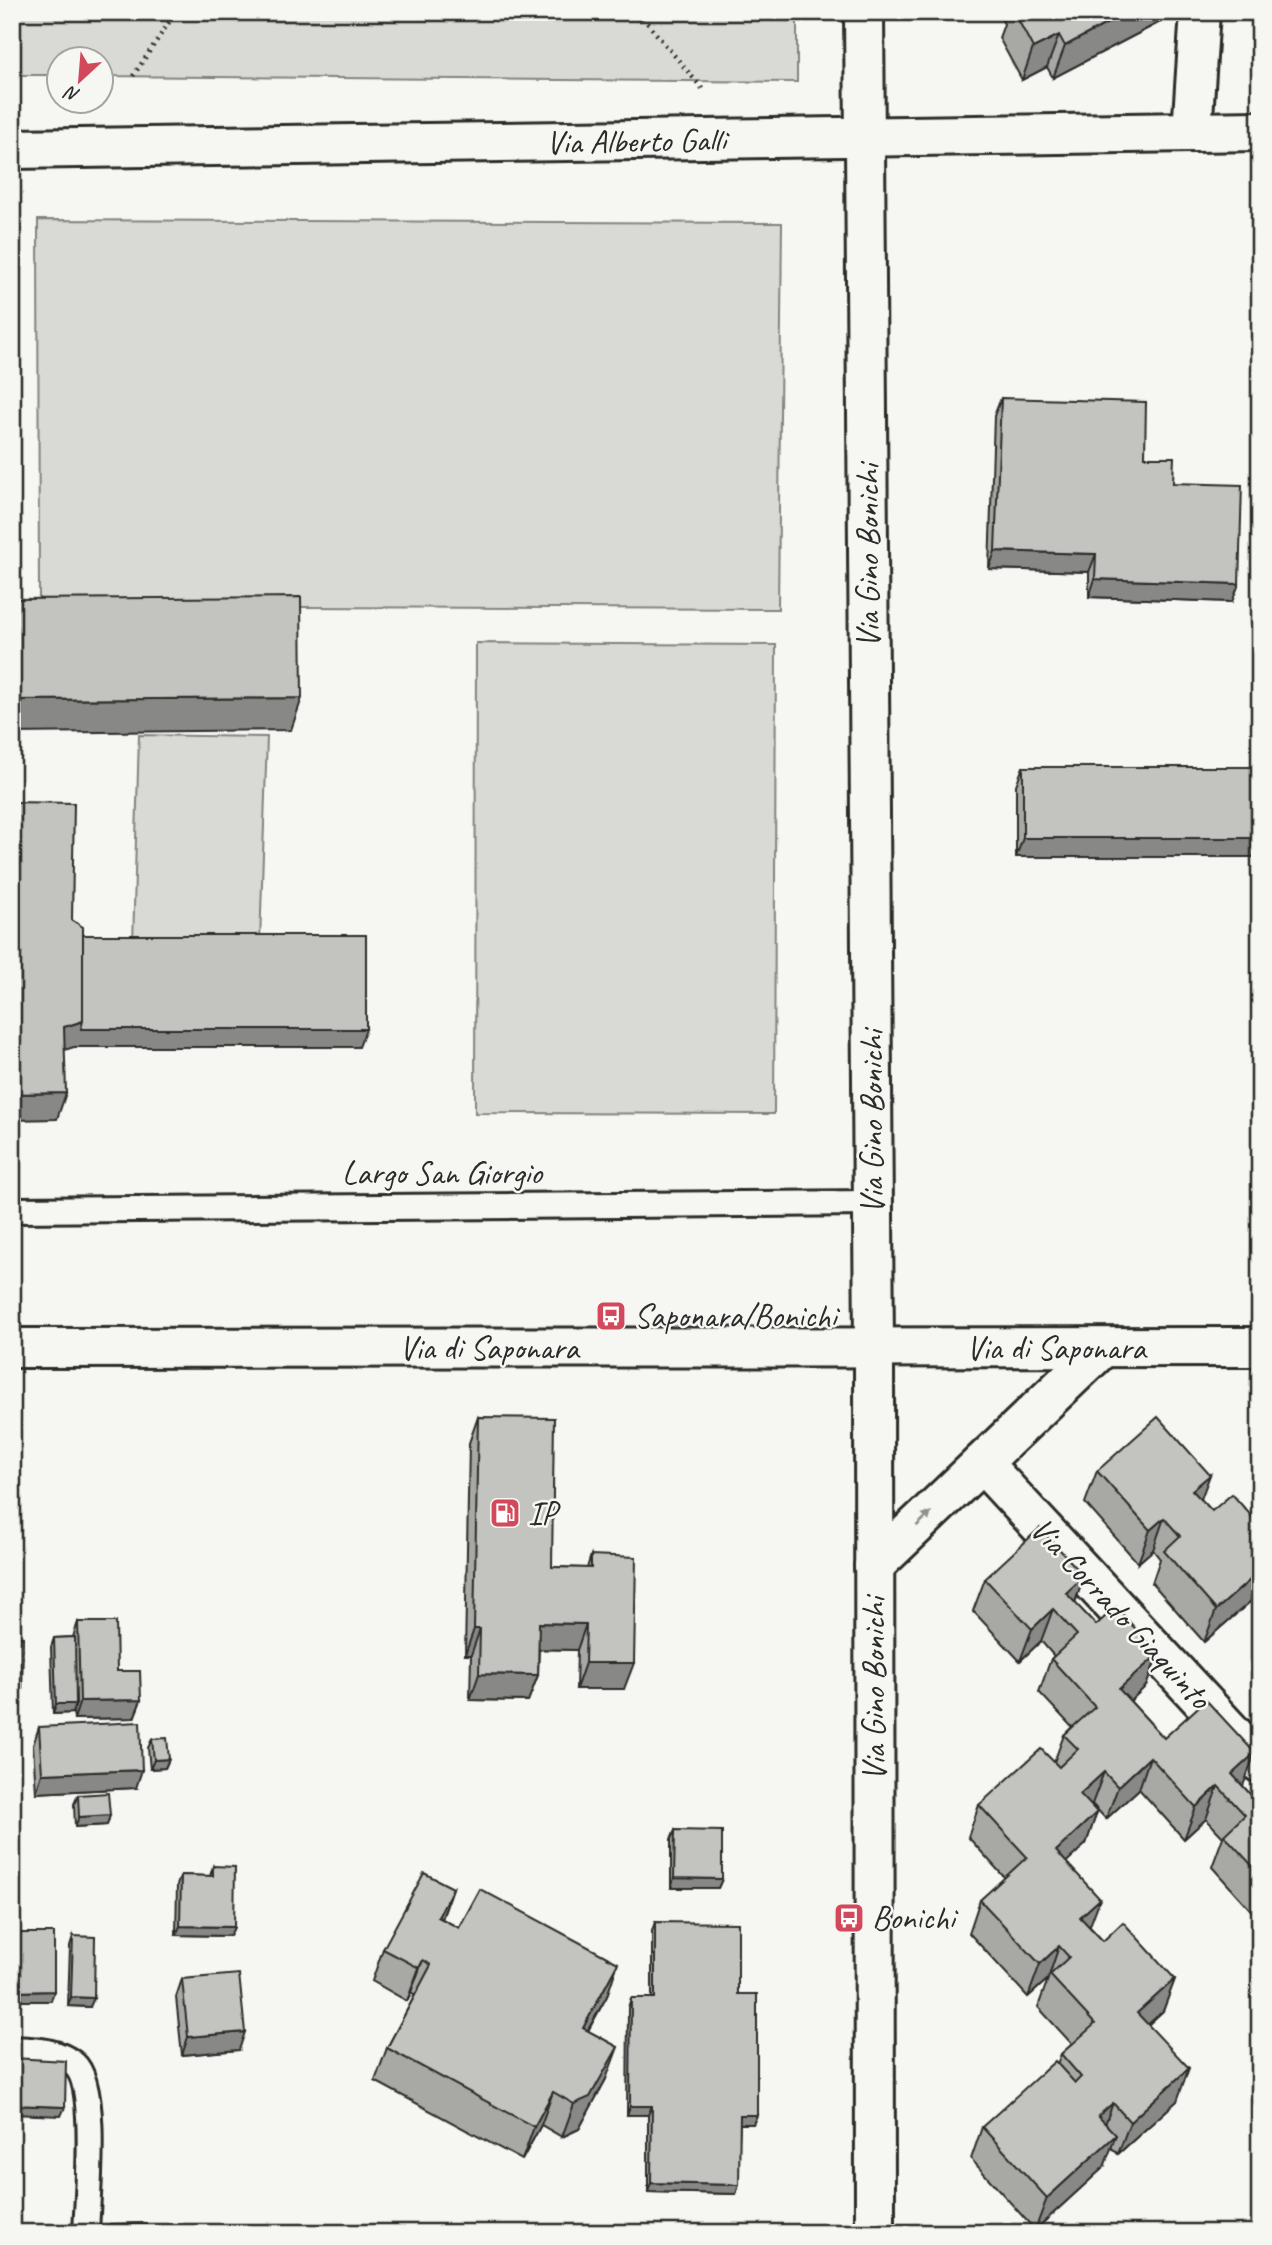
<svg xmlns="http://www.w3.org/2000/svg" width="1272" height="2245" viewBox="0 0 1272 2245" font-family="Caveat,sans-serif">
	<style>
		.green { fill: #d9d9d5; stroke: #828280; stroke-width: 2 }
		.lines { fill: none; stroke-linecap: round; stroke-linejoin: round }
		.service-casing { stroke: #2b2b2b; stroke-width: 30 }
		.minor-casing { stroke: #2b2b2b; stroke-width: 44 }
		.tertiary-casing { stroke: #2b2b2b; stroke-width: 44 }
		.path { stroke: #2b2b2b; stroke-width: 4.5; stroke-dasharray: 2 5; stroke-linecap: butt }
		.service { stroke: #f6f6f2; stroke-width: 24 }
		.minor { stroke: #f6f6f2; stroke-width: 38 }
		.tertiary { stroke: #f6f6f2; stroke-width: 38 }
		.wall { fill: #a8a8a5; stroke: #2b2b2b; stroke-width: 2 }
		.shaded-wall { fill: #888886; stroke: #2b2b2b; stroke-width: 2 }
		.building { fill: #c3c3c0; stroke: #2b2b2b; stroke-width: 2 }
		.oneway { fill: #90908e }
		.labels { text-anchor: middle; dominant-baseline: central; stroke-width: 5; stroke-linejoin: round; paint-order: stroke }
		.street-label { font-size: 33px; fill: #2b2b2b; stroke: #f6f6f2 }
		.poi-label { font-size: 33px; fill: #2b2b2b; stroke: #f6f6f2; text-anchor: start }
	</style>
	<rect width="100%" height="100%" fill="#f6f6f2"/>
	<filter id="ink" filterUnits="userSpaceOnUse"><feTurbulence type="fractalNoise" baseFrequency=".0143" numOctaves="2"/><feDisplacementMap in="SourceGraphic" scale="14" xChannelSelector="R" yChannelSelector="G"/><feConvolveMatrix kernelMatrix="1 2 1 2 8 2 1 2 1" color-interpolation-filters="sRGB"/></filter>
	<g filter="url(#ink)">
		<!-- green -->
		<g class="green">
			<path d="M12 12H797V82L102 76V60H60L59 75H12Z"/>
			<path d="M38 220 782 223 778 609 39 606Z"/>
			<path d="M476 643 776 645 774 1114 475 1113Z"/>
			<path d="M139 735 267 737 260 942 133 943Z"/>
		</g>
		<g class="lines">
			<!-- service casing -->
			<g class="service-casing">
				<g id="service">
					<path d="M12 1210 873 1203"/>
					<path d="M12 2049C33 2050 57 2050 74 2064 99 2085 87 2199 86 2233"/>
				</g>
			</g>
			<!-- minor casing -->
			<g class="minor-casing">
				<g id="minor">
					<path d="M864 12 874 1348 875 2233"/>
					<path d="M1192 132 1200 12"/>
					<path d="M12 149 1260 131"/>
					<path d="M982 1463 1260 1763"/>
					<path d="M874 1566 1102 1348"/>
				</g>
			</g>
			<!-- tertiary casing -->
			<g class="tertiary-casing">
				<path id="tertiary" d="M12 1348 1260 1347"/>
			</g>
			<!-- path -->
			<g class="path">
				<path d="M638 12 705 92"/>
				<path d="M133 76 176 12"/>
			</g>
			<!-- service -->
			<use href="#service" class="service"/>
			<!-- minor -->
			<use href="#minor" class="minor"/>
			<!-- tertiary -->
			<use href="#tertiary" class="tertiary"/>
		</g>
		<!-- wall -->
		<g class="wall">
			<path d="M998 12H1166L1164 20 1053 78 1047 67 1022 80 999 38 1004 24Z"/>
			<path d="M1001 398 1145 457 1173 483 1232 602 1089 597V572L989 569 994 416Z"/>
			<path d="M1023 767H1260V857H1016V785Z"/>
			<path d="M478 1417 552 1567 587 1568 591 1555 624 1689H576L577 1650 539 1649 538 1675 528 1701 470 1700 471 1655H465L469 1443Z"/>
			<path d="M1097 1471 1201 1499 1212 1511 1255 1520 1260 1516V1593L1204 1642 1152 1583 1160 1559 1153 1550 1138 1563 1085 1503Z"/>
			<path d="M1084 1576 1075 1603 1096 1625 1158 1654 1146 1686 1130 1701 1164 1738 1243 1786 1260 1805V1912L1256 1916 1212 1867 1223 1837 1206 1819 1184 1839 1139 1789 1106 1819 1092 1804 1091 1805 1097 1812 1086 1844 1066 1862 1090 1927 1103 1941 1175 1979 1163 2011 1148 2025 1177 2101 1118 2154 1111 2147 1104 2167 1035 2230 971 2159 982 2127 1057 2064 1061 2054 1072 2044 1038 2007 1048 1979 1028 1997 969 1933 980 1900 1005 1878 968 1837 979 1805 1054 1762 1064 1735 1072 1727 1039 1692 1051 1659 1054 1656 1041 1641 1020 1661 973 1611 985 1579Z"/>
			<path d="M78 1622 141 1700 134 1718 74 1719 73 1712V1713L53 1714 51 1647 54 1638 73 1637Z"/>
			<path d="M39 1727 136 1788 36 1793 33 1745Z"/>
			<path d="M152 1739 169 1759 165 1768 150 1769 148 1748Z"/>
			<path d="M78 1795 110 1815 107 1825 75 1827 74 1804Z"/>
			<path d="M675 1830 722 1879 718 1888H671V1839Z"/>
			<path d="M213 1866 234 1927 230 1936 176 1935 177 1885 181 1875 210 1876Z"/>
			<path d="M453 1888 442 1919 459 1928 607 1996 588 2031 606 2079 579 2129 562 2137 541 2125 522 2160 375 2081 387 2048 415 1995 411 1992 407 2001 372 1981 383 1949Z"/>
			<path d="M655 1922 738 1994 757 2115 753 2124H740L736 2194 648 2192V2115H627L628 2008 631 1998H652V1931Z"/>
			<path d="M73 1936 90 2007 68 2006 70 1946Z"/>
			<path d="M182 1979 239 2050 182 2055 176 1997Z"/>
		</g>
		<!-- shaded-wall -->
		<g class="shaded-wall">
			<path d="M1128 12H1166L1164 20 1053 78 1065 46Z"/>
			<path d="M1059 35 1047 67 1022 80 1033 48Z"/>
			<path d="M995 551 1096 554 1089 572 989 569Z"/>
			<path d="M1095 579 1239 584 1232 602 1089 597Z"/>
			<path d="M302 698 291 730 12 733V700Z"/>
			<path d="M1023 838H1260V857H1016Z"/>
			<path d="M83 1021 366 1029 359 1047H74L55 1053 64 1027Z"/>
			<path d="M66 1093 57 1119 12 1120V1094Z"/>
			<path d="M1210 1475 1198 1507 1192 1490Z"/>
			<path d="M1164 1518 1153 1550 1138 1563 1150 1530Z"/>
			<path d="M1260 1571V1593L1204 1642 1216 1610Z"/>
			<path d="M1084 1576 1073 1608 1066 1593Z"/>
			<path d="M1053 1609 1041 1641 1020 1661 1032 1629Z"/>
			<path d="M539 1623 586 1624 577 1650 530 1649Z"/>
			<path d="M474 1629H480L471 1655H465Z"/>
			<path d="M1158 1654 1146 1686 1108 1722 1119 1689Z"/>
			<path d="M585 1663H634L624 1689H576Z"/>
			<path d="M479 1674 538 1675 528 1701 470 1700Z"/>
			<path d="M12 1698H22L15 1716H12Z"/>
			<path d="M141 1700 134 1718 74 1719 80 1701Z"/>
			<path d="M56 1704H76L73 1713 53 1714Z"/>
			<path d="M1255 1753 1243 1786 1229 1798 1232 1774Z"/>
			<path d="M1150 1757 1139 1789 1106 1819 1118 1787Z"/>
			<path d="M169 1759 165 1768 150 1769 154 1760Z"/>
			<path d="M142 1770 136 1788 36 1793 42 1774Z"/>
			<path d="M1104 1772 1092 1804 1068 1826 1080 1794Z"/>
			<path d="M1218 1786 1206 1819 1184 1839 1196 1807Z"/>
			<path d="M1097 1812 1086 1844 1044 1883 1056 1851Z"/>
			<path d="M110 1815 107 1825 75 1827 79 1817Z"/>
			<path d="M674 1878 722 1879 718 1888H671Z"/>
			<path d="M453 1888 441 1921 438 1917Z"/>
			<path d="M1100 1899 1088 1931 1080 1917Z"/>
			<path d="M180 1926 234 1927 230 1936 176 1935Z"/>
			<path d="M1059 1946 1048 1979 1028 1997 1040 1964Z"/>
			<path d="M423 1960 411 1992 407 2001 419 1968Z"/>
			<path d="M618 1963 607 1996 571 2060 583 2028Z"/>
			<path d="M1175 1979 1163 2011 1125 2045 1137 2013Z"/>
			<path d="M54 1991 51 2001H12V1992Z"/>
			<path d="M71 1997 94 1998 90 2007 68 2006Z"/>
			<path d="M245 2032 239 2050 182 2055 188 2037Z"/>
			<path d="M618 2047 606 2079 579 2129 562 2137 574 2104Z"/>
			<path d="M1189 2068 1177 2101 1118 2154 1130 2122Z"/>
			<path d="M553 2092 541 2125 522 2160 534 2127Z"/>
			<path d="M1113 2103 1101 2135 1098 2116Z"/>
			<path d="M13 2105 65 2107 61 2116 12 2114Z"/>
			<path d="M630 2106H652L648 2115H627Z"/>
			<path d="M740 2115H757L753 2124H736Z"/>
			<path d="M1116 2135 1104 2167 1035 2230 1047 2198Z"/>
			<path d="M651 2183 739 2185 736 2194 648 2192Z"/>
		</g>
		<!-- building -->
		<g class="building">
			<path d="M1014 12H1128L1065 46 1059 35 1033 48Z"/>
			<path d="M1001 398 1146 402 1145 457H1174L1173 483 1242 485 1239 584 1095 579 1096 554 995 551Z"/>
			<path d="M301 597 302 698 12 700V599Z"/>
			<rect x="1023" y="767" width="237" height="71"/>
			<path d="M12 802 74 803 72 920 83 927V1021L64 1027 66 1093 12 1094Z"/>
			<path d="M83 935H366V1029H81L83 1021Z"/>
			<path d="M478 1417 554 1418 552 1567 591 1568V1555L636 1557 634 1663H585L586 1624 539 1623 538 1675 479 1674 480 1629H474Z"/>
			<path d="M1158 1417 1210 1475 1192 1490 1212 1511 1232 1494 1255 1520 1260 1516V1571L1216 1610 1164 1551 1180 1536 1164 1518 1150 1530 1097 1471Z"/>
			<path d="M1040 1528 1084 1576 1066 1593 1096 1625 1116 1607 1158 1654 1119 1689 1164 1738 1206 1700 1255 1753 1232 1774 1260 1805V1874L1224 1835 1245 1815 1218 1786 1196 1807 1150 1757 1118 1787 1104 1772 1080 1794 1097 1812 1056 1851 1100 1899 1080 1917 1103 1941 1123 1922 1175 1979 1137 2013 1189 2068 1130 2122 1113 2103 1098 2116 1116 2135 1047 2198 982 2127 1055 2061 1075 2083 1081 2077 1061 2054 1095 2024 1050 1975 1069 1957 1059 1946 1040 1964 980 1900 1027 1857 979 1805 1041 1749 1059 1767 1078 1749 1064 1735 1095 1707 1051 1659 1077 1635 1053 1609 1032 1629 985 1579Z"/>
			<path d="M78 1622H116L117 1671H140L141 1700 80 1701Z"/>
			<path d="M12 1637H23L22 1698H12Z"/>
			<path d="M75 1637 76 1704H56L54 1638Z"/>
			<path d="M140 1722 142 1770 42 1774 39 1727Z"/>
			<path d="M167 1738 169 1759 154 1760 152 1739Z"/>
			<path d="M108 1793 110 1815 79 1817 78 1795Z"/>
			<path d="M675 1830 722 1831V1879L674 1878Z"/>
			<path d="M213 1866 235 1867 234 1927 180 1926 181 1875 213 1876Z"/>
			<path d="M424 1873 453 1888 438 1917 459 1928 480 1889 618 1963 583 2028 618 2047 590 2097 574 2104 553 2092 534 2127 387 2048 431 1965 423 1960 419 1968 383 1949Z"/>
			<path d="M655 1922 738 1923V1994H757V2115H740L739 2185 651 2183 652 2106H630L631 1998H655Z"/>
			<path d="M12 1933H54V1991L12 1992Z"/>
			<path d="M73 1936 95 1937 94 1998 71 1997Z"/>
			<path d="M239 1974 245 2032 188 2037 182 1979Z"/>
			<path d="M12 2058 66 2061 65 2107 13 2105 14 2087H12Z"/>
			<path d="M146 2223 147 2233H110V2224Z"/>
		</g>
		<!-- one-way arrows -->
		<defs><path id="oneway-solid" d="M-6-.8H1V-3.2L6.5 0L1 3.2V.8H-6Z" transform="scale(1.75)"/></defs>
		<use class="oneway" href="#oneway-solid" transform="translate(924 1519) rotate(-44)"/>
	</g>
	<!-- icons -->
	<defs>
		<g id="bus-square" transform="scale(1.575)"><rect x="-9" y="-9" width="18" height="18" rx="4" fill="#d1495b" stroke="#f6f6f2"/><path d="M-5-6H5V4H4V6H2V4H-2V6H-4V4H-5ZM-3.5-4V0h7V-4ZM-3.5 1.2v1.5H-2V1.2ZM2 1.2v1.5H3.5V1.2Z" fill="#fff"/></g>
		<g id="fuel-square" transform="scale(1.575)"><rect x="-9" y="-9" width="18" height="18" rx="4" fill="#d1495b" stroke="#f6f6f2"/><path d="M-5.5-6h7V0h2V4h1.3V-2.5L3-4.5l.8-.8L6-3V5H2.5V1h-1V6h-7ZM-4.2-4.7v3.2H.2V-4.7Z" fill="#fff"/></g>
	</defs>
	<g fill-rule="evenodd">
		<use href="#bus-square" x="611" y="1316"/>
		<use href="#fuel-square" x="505" y="1513"/>
		<use href="#bus-square" x="849" y="1918"/>
	</g>
	<g class="labels">
		<!-- street labels -->
		<g class="street-label">
			<text transform="translate(636 141) rotate(-1)">Via Alberto Galli</text>
			<text transform="translate(868 556) rotate(-90)">Via Gino Bonichi</text>
			<text transform="translate(872 1122) rotate(-90)">Via Gino Bonichi</text>
			<text x="442" y="1173">Largo San Giorgio</text>
			<text x="489" y="1348">Via di Saponara</text>
			<text x="1056" y="1348">Via di Saponara</text>
			<text transform="translate(1121 1613) rotate(47)">Via Corrado Giaquinto</text>
			<text transform="translate(874 1689) rotate(-90)">Via Gino Bonichi</text>
		</g>
		<!-- poi labels -->
		<g class="poi-label">
			<text x="634" y="1316">Saponara/Bonichi</text>
			<text x="528" y="1513">IP</text>
			<text x="872" y="1918">Bonichi</text>
		</g>
	</g>
	<!-- margin -->
	<rect width="1272" height="2245" fill="none" stroke="#f6f6f2" stroke-width="42"/>
	<rect x="21" y="21" width="1230" height="2203" fill="none" stroke="#2b2b2b" stroke-width="2.5" filter="url(#ink)"/>
	<!-- north arrow -->
	<g transform="translate(80 80) rotate(206)"><circle r="33" fill="#f6f6f2" stroke="#a5a5a2" stroke-width="2"/>
	<path d="M0-5L12 26L0 18L-12 26Z" fill="#d1495b"/>
	<text y="-10" font-size="19" font-weight="bold" text-anchor="middle" fill="#2b2b2b">N</text>
	</g>
</svg>
